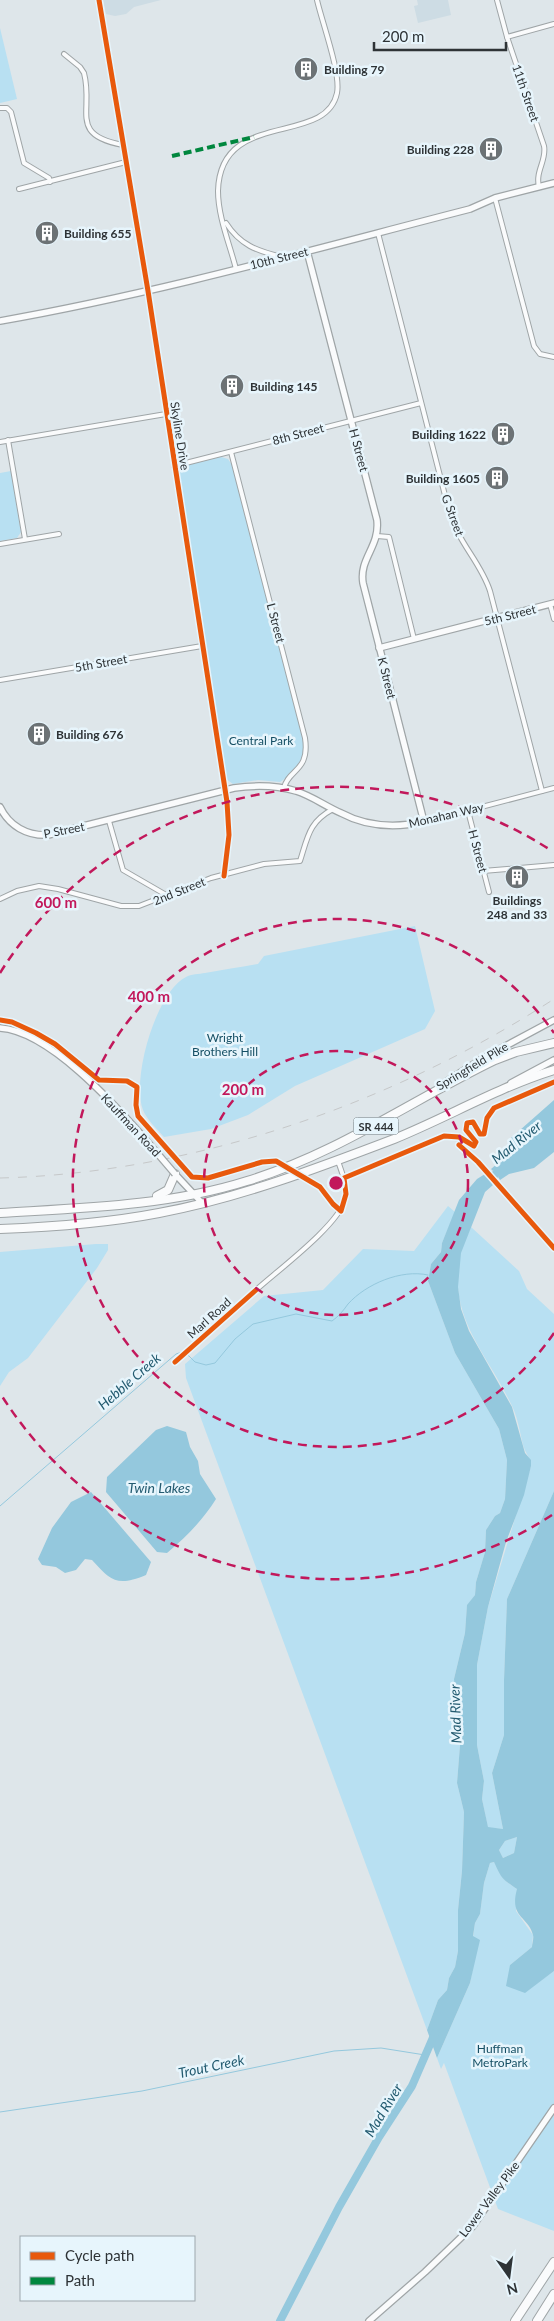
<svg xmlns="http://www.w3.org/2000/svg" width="554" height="2321" viewBox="0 0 554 2321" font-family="Lato,sans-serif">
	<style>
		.built { fill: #cddce4 }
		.green { fill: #b8e0f2 }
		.water { fill: #94c8dd; fill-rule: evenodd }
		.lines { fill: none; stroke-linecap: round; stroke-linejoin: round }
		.stream { stroke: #94c8dd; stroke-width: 1 }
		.river { stroke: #94c8dd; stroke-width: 8 }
		.street-casing { stroke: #9fa5a7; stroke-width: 6 }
		.secondary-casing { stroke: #9fa5a7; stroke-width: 8 }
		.highway-casing { stroke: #9fa5a7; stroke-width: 10 }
		.street { stroke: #fafbfc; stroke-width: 4 }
		.secondary { stroke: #fafbfc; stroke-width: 5.5 }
		.highway { stroke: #fafbfc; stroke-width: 8 }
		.rail { stroke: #c6c8c9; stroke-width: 1; stroke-dasharray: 9 9; stroke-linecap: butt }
		.secondary-bridge-casing { stroke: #9fa5a7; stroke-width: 8; stroke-linecap: butt }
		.secondary-bridge { stroke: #fafbfc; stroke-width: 5.5 }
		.quiet { stroke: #00873e; stroke-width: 4; stroke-dasharray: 8 4; stroke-linecap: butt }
		.cycleway-casing { stroke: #e7f5fc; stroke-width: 8 }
		.cycleway { stroke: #e8590c; stroke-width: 5 }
		.ring { fill: none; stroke: #c2185b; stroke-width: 2.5; stroke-dasharray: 9 6 }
		.labels { text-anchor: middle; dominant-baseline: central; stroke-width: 5; stroke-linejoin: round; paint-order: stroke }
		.shield { fill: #e7f5fc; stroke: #666d71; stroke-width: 1 }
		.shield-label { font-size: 11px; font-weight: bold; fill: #2e3336 }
		.poi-label { font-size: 12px; font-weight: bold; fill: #2e3336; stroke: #e7f5fc; text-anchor: start }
		.street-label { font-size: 12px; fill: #2e3336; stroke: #e7f5fc }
		.park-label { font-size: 12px; fill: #154f64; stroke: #e7f5fc }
		.water-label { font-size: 14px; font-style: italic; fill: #235b70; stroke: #e7f5fc }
		.centre { fill: #c2185b; stroke: #e7f5fc; stroke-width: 2.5 }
		.ring-label { font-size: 15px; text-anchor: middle; font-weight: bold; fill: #c2185b; stroke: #e7f5fc; stroke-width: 5; stroke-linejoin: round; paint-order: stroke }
	</style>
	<rect width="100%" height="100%" fill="#dee6ea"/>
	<!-- built -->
	<g class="built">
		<path d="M103 0H161L134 7 126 14 115 16 106 14Z"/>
		<path d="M417 0H448L451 15 418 23 414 6 418 5Z"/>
	</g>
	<!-- green -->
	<g class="green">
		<path d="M0 28 17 99 0 103Z"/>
		<path d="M221 457 228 459 232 465 304 744C304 762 294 773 280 782L258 780 233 784 226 779 179 474 184 466Z"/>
		<path d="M11 471 21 532 17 538 0 541V473Z"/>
		<path d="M415 926 435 1011 425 1029 295 1086 248 1115 211 1129 164 1137C157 1129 147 1120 143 1110 131 1079 156 992 186 977 191 974 199 974 205 973 223 970 241 967 258 964L264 956Z"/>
		<path d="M448 1206 455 1212 442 1243 441 1252 431 1264 428 1281 455 1353 499 1429 507 1460 505 1499 500 1513 495 1516 486 1530 485 1552 476 1582 475 1595 467 1606 465 1633 454 1679 456 1712 461 1724V1733L457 1783 464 1812 462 1871 458 1910V1951L455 1967 449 1978 447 1990 438 2000 427 2030 186 1378 185 1364 264 1296 323 1290 363 1249 414 1251Z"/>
		<path d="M471 1227 519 1271 527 1289 554 1314V1491L507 1599 504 1680V1735L492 1773 503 1829 488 1828 482 1799 484 1781 477 1745V1665L488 1607 531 1466C531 1458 525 1453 523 1445 520 1432 518 1420 513 1408 489 1355 445 1316 461 1252 463 1244 468 1235 471 1227Z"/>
		<path d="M96 1244H108V1250L97 1268 28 1358 9 1372 0 1386V1252Z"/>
		<path d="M517 1837 514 1853 503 1858 499 1850 505 1841Z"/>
		<path d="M494 1862C503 1878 500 1878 517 1889L516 1911 533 1935 532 1947 510 1965 525 1992 554 1971V2231L498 2209 444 2063 441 2069 437 2058 470 1983 476 1952 473 1937 475 1923 480 1914 484 1883 490 1863Z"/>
	</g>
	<!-- water -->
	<g class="water">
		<path d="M554 1100V1152L534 1168 509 1174 500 1180 498 1177 502 1173 496 1175 494 1173 498 1169 493 1171 491 1169 498 1163 511 1138Z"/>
		<path d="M485 1174 487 1177 484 1180 488 1178 490 1181 487 1184 491 1182 493 1185 485 1192 461 1253 458 1287 461 1309 469 1331 512 1407 525 1453 531 1460V1466L524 1495 506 1542 488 1607 477 1665V1745L484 1781 482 1799 488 1827 503 1829 492 1773 504 1735V1680L507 1599 554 1491V1971L525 1993 506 1986 510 1965 532 1947C532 1944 534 1939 533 1935 528 1916 509 1918 517 1889 501 1878 502 1879 494 1862L490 1863 484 1883 480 1914 475 1923 473 1936 480 1940 470 1983 437 2058 427 2030 438 2000 447 1990 449 1978 455 1967 458 1951V1910L462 1871 464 1812 457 1783 461 1733V1724L456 1712 454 1679 465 1633 467 1605 475 1595 476 1582 485 1552 486 1530 495 1516 500 1513 505 1499 507 1460 499 1429 455 1353 428 1281 431 1264 441 1252 442 1243 459 1200 477 1179ZM517 1837 514 1853 503 1858 499 1850 505 1841Z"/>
		<path d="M167 1426 186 1432 190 1447 198 1461 200 1474 216 1499C202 1521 187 1536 167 1553L157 1552 106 1492 107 1477 156 1430Z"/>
		<path d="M91 1492 151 1562 146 1575C117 1587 111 1581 92 1560L85 1559 76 1570 65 1573 56 1567 42 1565 38 1559 52 1528 71 1502Z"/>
	</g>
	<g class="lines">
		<!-- stream -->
		<g class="stream">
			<path d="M0 1506 176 1354 182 1352 189 1356 195 1362 206 1365 215 1363 235 1339 253 1324 296 1314 332 1321C339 1316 343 1311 348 1304 366 1284 401 1269 428 1275"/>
			<path d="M0 2112 142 2091 334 2051 381 2048 425 2055"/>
		</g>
		<!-- river -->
		<g class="river">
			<path d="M481 1186 503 1168"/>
			<path d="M280 2321 339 2207 379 2137 412 2086 435 2033"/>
		</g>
		<!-- street casing -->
		<g class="street-casing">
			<g id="street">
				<path d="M99 0 148 291 227 802 229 835 224 876"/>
				<path d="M497 0 507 37 544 146C547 160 535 171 539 187"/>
				<path d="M507 37 554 24"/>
				<path d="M64 54 80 67 84 73C94 111 68 135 123 145"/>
				<path d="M0 108H7L11 112 24 163 49 178 50 182"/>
				<path d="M19 189 126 162"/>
				<path d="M495 198 534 346 540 354 554 357"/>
				<path d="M226 223C240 245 257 251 282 257"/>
				<path d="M378 233 450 515C459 543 481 563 490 591L542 791"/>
				<path d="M236 269C230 245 218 217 218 191 220 108 326 147 337 93 341 73 322 22 317 0"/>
				<path d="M8 440 25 539"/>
				<path d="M0 442 166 414"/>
				<path d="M231 452 305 738C310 772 288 769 284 788"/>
				<path d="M174 466 421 403"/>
				<path d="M377 536 389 537 414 639"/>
				<path d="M0 544 59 534"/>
				<path d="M550 604 554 619"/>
				<path d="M0 680 202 646"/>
				<path d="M468 811 489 892"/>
				<path d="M109 821 123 870 168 896"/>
				<path d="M424 822 554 788"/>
				<path d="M483 871 554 865"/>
				<path d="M0 899 17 891 39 886 58 889 121 906H139L211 878 264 864 300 861C308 836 309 822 333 809"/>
				<path d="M256 1290C277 1271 340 1224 345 1199 348 1186 342 1173 338 1161"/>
			</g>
		</g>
		<!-- secondary casing -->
		<g class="secondary-casing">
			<g id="secondary">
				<path d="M0 321C159 293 314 249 470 209L495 198 554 183"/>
				<path d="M379 648 554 603"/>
				<path d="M0 807C9 826 27 836 48 835L234 788C255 785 275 785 296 791 312 796 325 806 341 813 367 827 395 828 424 822L363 583C359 558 380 547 377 520L307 251"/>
				<path d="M0 1028C49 1031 114 1104 146 1140"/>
				<path d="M511 1083 554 1060"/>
				<path d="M439 1086 483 1058 554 1020"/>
				<path d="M175 1174 202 1203"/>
				<path d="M369 2321 425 2272 473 2226 554 2108"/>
			</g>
		</g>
		<!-- highway casing -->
		<g class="highway-casing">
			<g id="highway">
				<path d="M157 1196 168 1190 175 1174"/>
				<path d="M0 1213C82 1208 168 1206 247 1181 337 1154 412 1100 495 1060L516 1052 554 1043"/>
				<path d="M0 1229C53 1227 107 1223 159 1213 239 1198 318 1168 394 1139 448 1117 499 1087 554 1070"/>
				<path d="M515 2321 554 2262"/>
				<path d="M537 2321 554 2294"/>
			</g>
		</g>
		<!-- street -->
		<use href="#street" class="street"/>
		<!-- secondary -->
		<use href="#secondary" class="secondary"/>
		<!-- highway -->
		<use href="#highway" class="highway"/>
		<!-- rail -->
		<path class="rail" d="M0 1178C194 1173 392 1104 554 999"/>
		<!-- secondary-bridge casing -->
		<g class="secondary-bridge-casing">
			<path id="secondary-bridge" d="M146 1140 175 1174"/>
		</g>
		<!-- secondary-bridge -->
		<use href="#secondary-bridge" class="secondary-bridge"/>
		<!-- quiet -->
		<path class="quiet" d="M172 156 254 137"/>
		<!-- cycleway casing -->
		<g class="cycleway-casing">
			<g id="cycleway">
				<path d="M99 0 148 291 227 802 229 835 224 876"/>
				<path d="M0 1020 12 1022 36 1033 55 1044 99 1080 127 1081 137 1087 136 1105 138 1116 192 1177 208 1178 262 1162 276 1161 320 1187 333 1204 341 1211 346 1194 344 1178 444 1136 459 1137 474 1146 476 1142 466 1130 467 1123 473 1122 480 1134H484L487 1118 494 1108 554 1082"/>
				<path d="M459 1145 478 1162 554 1248"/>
				<path d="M175 1362 256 1290"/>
			</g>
		</g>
		<!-- cycleway -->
		<use href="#cycleway" class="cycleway"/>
	</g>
	<!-- distance rings -->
	<g class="ring">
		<circle cx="336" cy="1183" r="132"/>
		<path d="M554 1333A264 264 0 1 1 554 1033"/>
		<path d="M552 1515A396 396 0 0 1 0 1393M0 973A396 396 0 0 1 552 851"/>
	</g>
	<!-- icons -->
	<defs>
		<g id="building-disc" transform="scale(1.25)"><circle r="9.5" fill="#6c7275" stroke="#e7f5fc"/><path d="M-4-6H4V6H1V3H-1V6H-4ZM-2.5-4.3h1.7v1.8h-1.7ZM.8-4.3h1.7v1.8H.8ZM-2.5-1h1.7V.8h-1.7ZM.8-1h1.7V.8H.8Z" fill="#fff"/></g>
	</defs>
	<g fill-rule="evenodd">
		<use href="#building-disc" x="306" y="69"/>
		<use href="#building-disc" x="491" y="149"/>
		<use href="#building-disc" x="47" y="233"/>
		<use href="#building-disc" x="232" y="386"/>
		<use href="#building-disc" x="503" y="434"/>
		<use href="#building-disc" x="497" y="478"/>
		<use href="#building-disc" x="39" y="734"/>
		<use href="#building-disc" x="517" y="877"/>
	</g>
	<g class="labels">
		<!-- shield labels -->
		<rect class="shield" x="353.5" y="1117.5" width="45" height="17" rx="4"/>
		<g class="shield-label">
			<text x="376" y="1126">SR 444</text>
		</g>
		<!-- poi labels -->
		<g class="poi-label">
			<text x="324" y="69">Building 79</text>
			<text x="474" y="149" text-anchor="end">Building 228</text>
			<text x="64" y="233">Building 655</text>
			<text x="250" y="386">Building 145</text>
			<text x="486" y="434" text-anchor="end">Building 1622</text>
			<text x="480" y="478" text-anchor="end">Building 1605</text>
			<text x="56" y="734">Building 676</text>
			<text x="517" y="900" text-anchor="middle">Buildings<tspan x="517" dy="14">248 and 33</tspan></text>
		</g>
		<!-- street labels -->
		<g class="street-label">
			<text transform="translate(526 93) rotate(71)">11th Street</text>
			<text transform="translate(279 258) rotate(-14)">10th Street</text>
			<text transform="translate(298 434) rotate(-15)">8th Street</text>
			<text transform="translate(180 436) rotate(81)">Skyline Drive</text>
			<text transform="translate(359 450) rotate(75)">H Street</text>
			<text transform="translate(453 515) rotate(70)">G Street</text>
			<text transform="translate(510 615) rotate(-14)">5th Street</text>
			<text transform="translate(276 623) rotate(75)">L Street</text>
			<text transform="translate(101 663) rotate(-10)">5th Street</text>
			<text transform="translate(387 678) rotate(76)">K Street</text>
			<text transform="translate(446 815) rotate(-13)">Monahan Way</text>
			<text transform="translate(64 830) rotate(-11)">P Street</text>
			<text transform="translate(478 851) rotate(75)">H Street</text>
			<text transform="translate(179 891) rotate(-22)">2nd Street</text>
			<text transform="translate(472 1066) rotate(-31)">Springfield Pike</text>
			<text transform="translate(131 1125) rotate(47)">Kauffman Road</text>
			<text transform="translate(209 1318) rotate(-42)">Marl Road</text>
			<text transform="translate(489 2199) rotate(-53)">Lower Valley Pike</text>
		</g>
		<!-- park labels -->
		<g class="park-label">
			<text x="261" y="740">Central Park</text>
			<text x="225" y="1037">Wright<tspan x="225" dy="14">Brothers Hill</tspan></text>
			<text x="500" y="2048">Huffman<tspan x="500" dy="14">MetroPark</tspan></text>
		</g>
		<!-- water labels -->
		<g class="water-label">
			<text transform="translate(516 1142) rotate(-39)">Mad River</text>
			<text transform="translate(129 1381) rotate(-41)">Hebble Creek</text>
			<text x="159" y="1487">Twin Lakes</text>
			<text transform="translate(455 1714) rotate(-92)">Mad River</text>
			<text transform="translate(211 2066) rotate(-12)">Trout Creek</text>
			<text transform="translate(383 2110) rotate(-59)">Mad River</text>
		</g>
	</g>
	<circle cx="336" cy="1183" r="8" class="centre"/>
	<g class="ring-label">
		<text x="56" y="908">600 m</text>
		<text x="149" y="1002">400 m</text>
		<text x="243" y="1095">200 m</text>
	</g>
	<!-- legend -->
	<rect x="20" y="2236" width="175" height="65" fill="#e7f5fc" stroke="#9da7ad"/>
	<rect x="30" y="2252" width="25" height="8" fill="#e8590c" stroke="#9da7ad"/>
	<text x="65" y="2261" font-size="15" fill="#2e3336">Cycle path</text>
	<rect x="30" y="2277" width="25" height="8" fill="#00873e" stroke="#9da7ad"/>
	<text x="65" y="2286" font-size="15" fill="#2e3336">Path</text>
	<!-- north arrow -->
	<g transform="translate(509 2276) rotate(166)" stroke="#e7f5fc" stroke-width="4" paint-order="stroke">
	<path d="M0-4L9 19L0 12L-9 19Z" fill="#2e3336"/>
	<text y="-8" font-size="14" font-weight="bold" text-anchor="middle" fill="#2e3336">N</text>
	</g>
	<!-- scale -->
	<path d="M374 42v8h132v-8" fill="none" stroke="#2e3336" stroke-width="2.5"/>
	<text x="382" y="42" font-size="15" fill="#2e3336" stroke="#e7f5fc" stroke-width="4" paint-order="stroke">200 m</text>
</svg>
